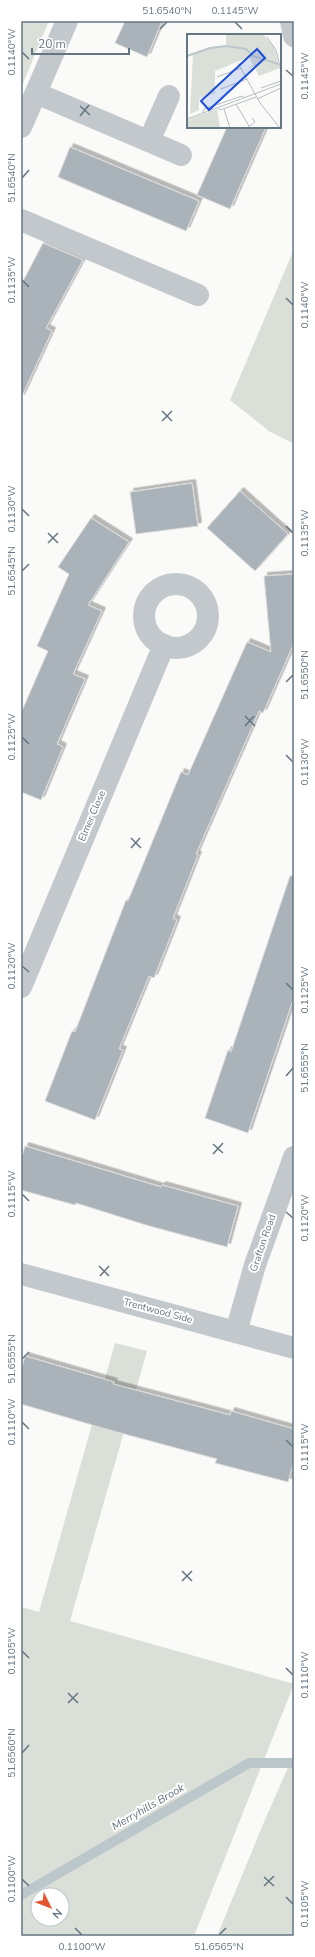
<svg xmlns="http://www.w3.org/2000/svg" width="315" height="1957" viewBox="0 0 315 1957" font-family="'Nunito Sans',sans-serif">
	<style>
		.green { fill: #dadfd7; fill-rule: evenodd }
		.lines { fill: none; stroke-linecap: round; stroke-linejoin: round }
		.stream { stroke: #bbc7cb; stroke-width: 10 }
		.building { fill: #aab3b9; stroke: #dcdcda; filter: url(#shadow) }
		.minor { stroke: #c3c8cc; stroke-width: 22 }
		.ticks { fill: none; stroke: #657683; stroke-width: 1.5 }
		.labels { text-anchor: middle; dominant-baseline: central; stroke-width: 4; stroke-linejoin: round; paint-order: stroke }
		.street-label { font-size: 10px; fill: #657683; stroke: #fff }
		.water-label { font-size: 11px; font-style: italic; fill: #60757c; stroke: #fff }
		.inset-river { fill: none; stroke: #bbc7cb; stroke-width: 2 }
		.inset-road { fill: none; stroke: #b5bdc2; stroke-width: 1 }
		.view { fill: #1d4ed8; fill-opacity: 0.15; stroke: #1d4ed8; stroke-width: 2 }
		.inset-edge { fill: none; stroke: #657683; stroke-width: 2 }
		.neatline { fill: none; stroke: #657683; stroke-width: 1.5 }
		.ticks-label { font-size: 10px; text-anchor: middle; fill: #657683 }
	</style>
	<defs>
		<filter id="shadow"><feDropShadow dx="3.5" dy="-3.5" stdDeviation="0" flood-color="#0004"/></filter>
	</defs>
	<rect width="100%" height="100%" fill="#fafaf8"/>
	<!-- green -->
	<g class="green">
		<path d="M21 21H49L21 88Z"/>
		<path d="M294 249V444L269 431 230 400Z"/>
		<path d="M115 1343 147 1351 70 1621 294 1684 194 1936H21V1607L39 1612ZM38 1895H62V1919H38Z"/>
		<path d="M294 1754V1936H217L264 1822Z"/>
	</g>
	<g class="lines">
		<!-- stream -->
		<path class="stream" d="M21 1895 249 1763H294"/>
	</g>
	<!-- building -->
	<g class="building">
		<path d="M125 21H162L147 57 115 43Z"/>
		<path d="M227 127H266L230 209 197 195Z"/>
		<path d="M70 147 199 201 186 231 58 177Z"/>
		<path d="M43 243 83 260 46 328 52 331 21 398V285Z"/>
		<path d="M192 483 198 526 136 534 130 492Z"/>
		<path d="M240 491 288 534 255 571 207 528Z"/>
		<path d="M91 518 129 542 88 605 102 611 73 674 85 679 57 744 63 747 41 800 21 792V713L48 651 37 646 69 574 58 567Z"/>
		<path d="M294 574V643L263 713 259 711 196 854 198 855 173 918 177 920 154 978 149 976 119 1049 123 1050 95 1120 45 1101 72 1031 75 1032 126 900 128 901 181 772 188 775 247 642 271 652 264 576Z"/>
		<path d="M290 876H294V997L248 1133 205 1118 228 1050 231 1052Z"/>
		<path d="M25 1146 161 1187 162 1185 238 1206 227 1247 146 1225 76 1203 75 1205 21 1190V1160Z"/>
		<path d="M25 1356 114 1382 113 1384 230 1415 231 1411 294 1429V1461L288 1482 215 1463 217 1459 106 1429 21 1404V1371Z"/>
	</g>
	<g class="lines">
		<!-- minor -->
		<g class="minor">
			<path d="M291 21 294 36"/>
			<path d="M36 93 181 155"/>
			<path d="M21 127 67 21"/>
			<path d="M149 141 169 96"/>
			<path d="M21 220 198 295"/>
			<circle cx="176" cy="616" r="32"/>
			<path d="M21 987 164 645"/>
			<path d="M21 1274 294 1348"/>
			<path d="M236 1332 255 1265 294 1157"/>
		</g>
	</g>
	<!-- ticks -->
	<path class="ticks" d="M235 22 242 29M160 29 167 22M22 52 29 59M286 70 293 76M80 106 90 115M80 116 89 105M22 178 29 170M22 280 29 287M286 298 293 305M162 411 172 421M162 421 172 411M22 509 29 516M286 526 293 533M48 533 58 543M48 543 58 533M22 571 29 564M286 682 293 675M245 716 255 726M245 726 254 716M22 737 29 744M286 755 293 762M131 838 141 848M131 848 140 838M22 966 29 972M286 983 293 990M286 1076 293 1068M213 1144 223 1153M213 1154 223 1143M22 1194 29 1201M286 1212 293 1218M99 1266 109 1276M100 1276 109 1266M22 1359 29 1352M22 1422 29 1429M286 1440 293 1447M182 1571 192 1581M182 1581 192 1571M22 1651 29 1658M286 1668 293 1675M68 1693 78 1703M68 1703 78 1693M22 1753 29 1745M264 1877 274 1886M22 1879 29 1886M264 1886 274 1876M286 1897 293 1904M75 1928 82 1935M219 1935 226 1928"/>
	<g class="labels">
		<!-- street labels -->
		<g class="street-label">
			<text transform="translate(92 816) rotate(-67)">Elmer Close</text>
			<text transform="translate(263 1243) rotate(-71)">Grafton Road</text>
			<text transform="translate(158 1311) rotate(15)">Trentwood Side</text>
		</g>
		<!-- water labels -->
		<g class="water-label">
			<text transform="translate(148 1807) rotate(-30)">Merryhills Brook</text>
		</g>
	</g>
	<!-- overview -->
	<g transform="translate(187 34)">
		<rect width="94" height="94" fill="#fafaf8"/>
		<path d="M39 0H76L87 13 28 37V59L12 65V76L3 80 6 21 24 13 39 12ZM87 13 93 34 72 42 67 32 57 37 66 31 62 23ZM30 75 33 94H0V86Z" fill="#dadfd7"/>
		<path class="inset-river" d="M0 22 23 14 39 12 59 15 66 22 91 30"/>
		<path class="inset-road" d="M80 3 89 16 94 37M51 29 73 69 93 94M30 43 54 34M36 54 34 55 60 45M74 54 94 47M70 65 94 54M49 70 62 92M31 74 33 76 69 63M37 75 43 94M16 79 17 75 55 62 58 64M0 85 94 50M60 94 68 88 65 84"/>
		<path class="view" d="M70 15 78 24 22 76 14 67Z"/>
		<rect width="94" height="94" class="inset-edge"/>
	</g>
	<!-- border -->
	<rect width="315" height="1957" fill="none" stroke="#ffffff" stroke-width="44"/>
	<!-- north arrow -->
	<g transform="translate(50 1907) rotate(133)"><circle r="19" fill="#ffffff" stroke="#c1c8cd"/>
	<path d="M0-3L7 15L0 10L-7 15Z" fill="#e4572e"/>
	<text y="-6" font-size="11" font-weight="bold" text-anchor="middle" fill="#657683">N</text>
	</g>
	<!-- scale -->
	<path d="M32 48v6h97v-6" fill="none" stroke="#657683" stroke-width="2"/>
	<text x="38" y="48" font-size="12" fill="#657683" stroke="#ffffff" stroke-width="3" paint-order="stroke">20 m</text>
	<rect x="22" y="22" width="271" height="1913" class="neatline"/>
	<g class="ticks-label">
		<text x="167" y="14">51.6540°N</text>
		<text x="235" y="14">0.1145°W</text>
		<text transform="translate(11 52) rotate(-90)" y="4">0.1140°W</text>
		<text transform="translate(304 76) rotate(-90)" y="4">0.1145°W</text>
		<text transform="translate(11 178) rotate(-90)" y="4">51.6540°N</text>
		<text transform="translate(11 280) rotate(-90)" y="4">0.1135°W</text>
		<text transform="translate(304 305) rotate(-90)" y="4">0.1140°W</text>
		<text transform="translate(11 509) rotate(-90)" y="4">0.1130°W</text>
		<text transform="translate(304 533) rotate(-90)" y="4">0.1135°W</text>
		<text transform="translate(11 571) rotate(-90)" y="4">51.6545°N</text>
		<text transform="translate(304 675) rotate(-90)" y="4">51.6550°N</text>
		<text transform="translate(11 737) rotate(-90)" y="4">0.1125°W</text>
		<text transform="translate(304 762) rotate(-90)" y="4">0.1130°W</text>
		<text transform="translate(11 966) rotate(-90)" y="4">0.1120°W</text>
		<text transform="translate(304 990) rotate(-90)" y="4">0.1125°W</text>
		<text transform="translate(304 1068) rotate(-90)" y="4">51.6555°N</text>
		<text transform="translate(11 1194) rotate(-90)" y="4">0.1115°W</text>
		<text transform="translate(304 1218) rotate(-90)" y="4">0.1120°W</text>
		<text transform="translate(11 1359) rotate(-90)" y="4">51.6555°N</text>
		<text transform="translate(11 1422) rotate(-90)" y="4">0.1110°W</text>
		<text transform="translate(304 1447) rotate(-90)" y="4">0.1115°W</text>
		<text transform="translate(11 1651) rotate(-90)" y="4">0.1105°W</text>
		<text transform="translate(304 1675) rotate(-90)" y="4">0.1110°W</text>
		<text transform="translate(11 1753) rotate(-90)" y="4">51.6560°N</text>
		<text transform="translate(11 1879) rotate(-90)" y="4">0.1100°W</text>
		<text transform="translate(304 1904) rotate(-90)" y="4">0.1105°W</text>
		<text x="82" y="1950">0.1100°W</text>
		<text x="219" y="1950">51.6565°N</text>
	</g>
</svg>
